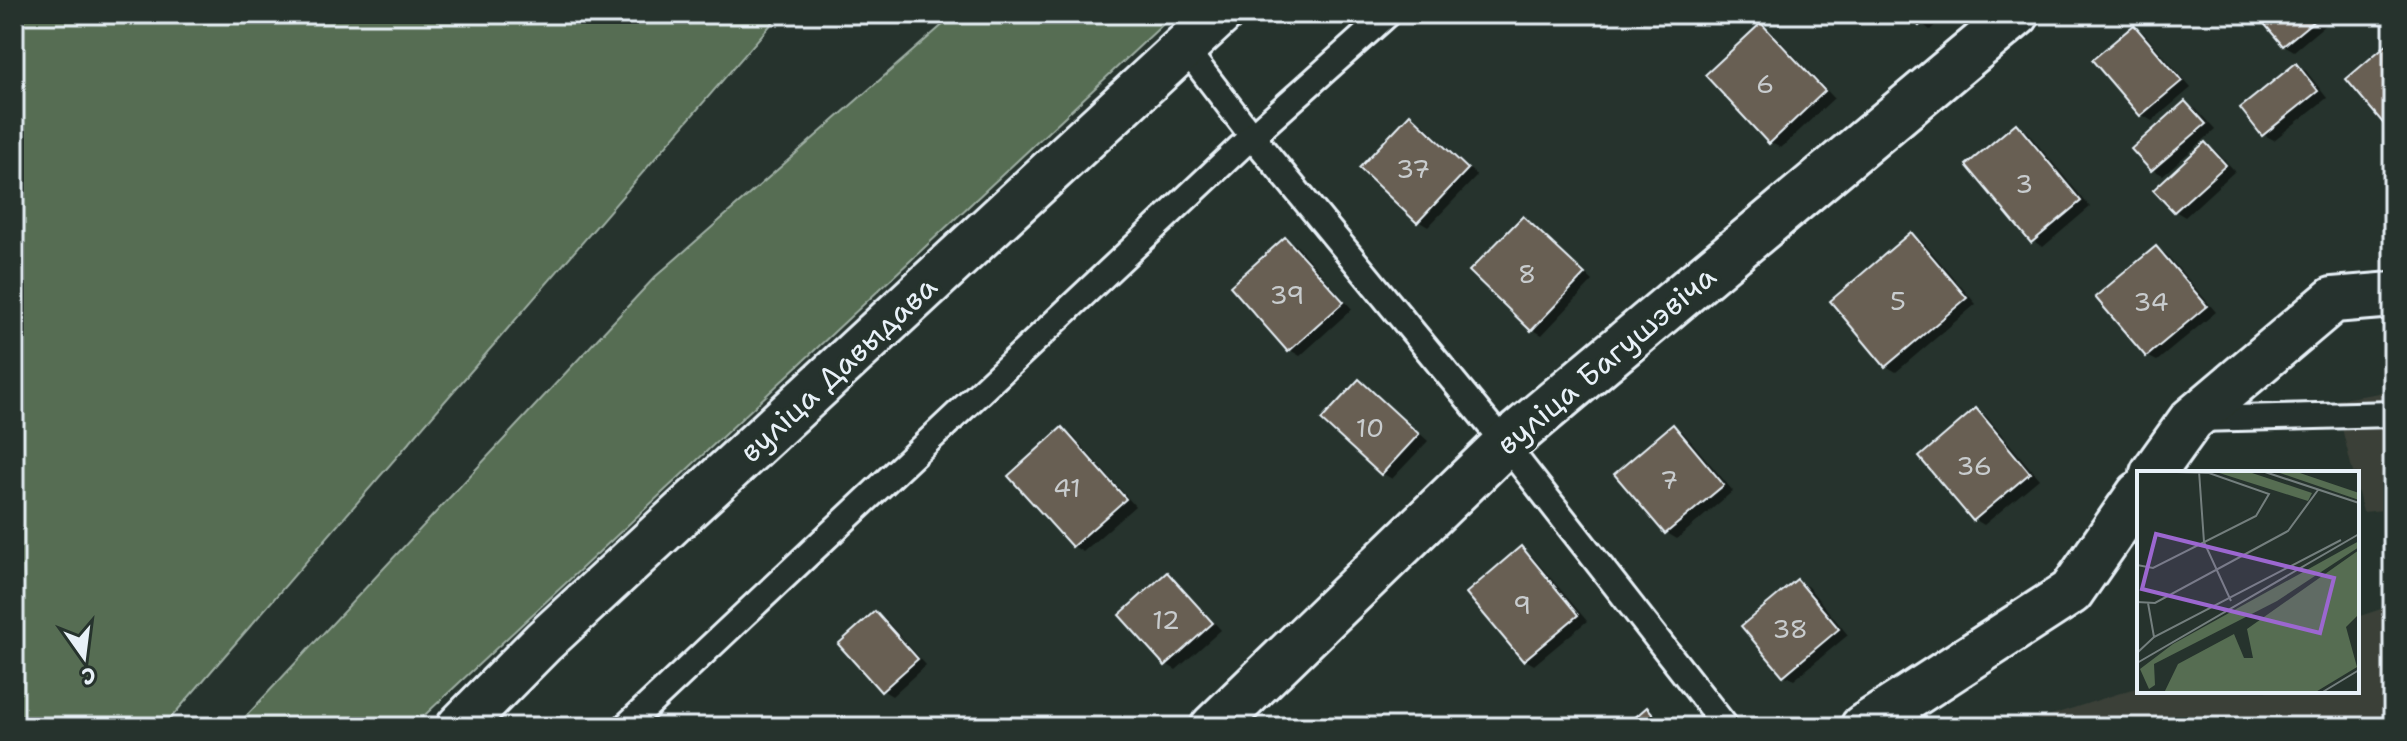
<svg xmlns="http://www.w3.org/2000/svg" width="2407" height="741" viewBox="0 0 2407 741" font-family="'Shantell Sans',sans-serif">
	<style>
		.built { fill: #3a4038 }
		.green { fill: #566d52; stroke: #9fafa5; stroke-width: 2 }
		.shadow { fill: #0007 }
		.building { fill: #685f52; stroke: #e8f1f8; stroke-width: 2 }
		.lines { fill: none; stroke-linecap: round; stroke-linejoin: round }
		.service-casing { stroke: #e8f1f8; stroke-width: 30 }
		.minor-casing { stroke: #e8f1f8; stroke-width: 50 }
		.tertiary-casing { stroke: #e8f1f8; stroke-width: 50 }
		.service { stroke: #26332d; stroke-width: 24 }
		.minor { stroke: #26332d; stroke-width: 44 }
		.tertiary { stroke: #26332d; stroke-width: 44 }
		.labels { text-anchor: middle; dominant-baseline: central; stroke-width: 8; stroke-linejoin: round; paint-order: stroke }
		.number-label { font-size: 26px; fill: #c8ccce }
		.street-label { font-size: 30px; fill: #e8f1f8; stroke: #26332d }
		.inset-road { fill: none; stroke: #747f7e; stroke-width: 2 }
		.view { fill: #9c67d0; fill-opacity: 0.15; stroke: #9c67d0; stroke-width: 4 }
		.inset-edge { fill: none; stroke: #e8f1f8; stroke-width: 4 }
	</style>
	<rect width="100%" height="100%" fill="#26332d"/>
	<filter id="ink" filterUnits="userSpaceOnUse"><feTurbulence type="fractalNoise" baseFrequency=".0125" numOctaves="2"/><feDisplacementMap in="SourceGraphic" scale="16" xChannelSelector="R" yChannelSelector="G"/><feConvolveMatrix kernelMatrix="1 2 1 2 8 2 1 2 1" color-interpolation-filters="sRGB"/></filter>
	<g filter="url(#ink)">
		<!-- built -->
		<g class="built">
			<path d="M2393 391V509L2363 512 2357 489V473H2353L2335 400Z"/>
			<path d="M2393 605V727H2014L2139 687V691H2357V617Z"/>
		</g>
		<!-- green -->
		<g class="green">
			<path d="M14 14H780L163 727H14Z"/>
			<path d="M955 14H1174L412 727H236L655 277Z"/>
		</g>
		<!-- shadow -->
		<g class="shadow">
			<path d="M1910 14H1947L1930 30Z"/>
			<path d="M2258 14H2338L2294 51 2284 45Z"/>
			<path d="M1761 26 1771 31 1834 98 1781 148 1771 143 1708 75Z"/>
			<path d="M2134 27 2144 33 2191 88 2152 121 2142 115 2095 60Z"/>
			<path d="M2296 65 2306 71 2327 98 2274 140 2264 135 2242 108Z"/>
			<path d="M2186 103 2196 109 2215 130 2163 175 2153 170Z"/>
			<path d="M1411 117 1421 122 1477 176 1428 227 1418 221Z"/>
			<path d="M2016 125 2026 131 2090 207 2043 247 2033 241Z"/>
			<path d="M2205 144 2215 150 2235 171 2185 217 2175 211Z"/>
			<path d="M1523 218 1533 224 1593 281 1542 335 1532 329Z"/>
			<path d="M1912 235 1922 241 1976 304 1896 372 1886 366Z"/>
			<path d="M1286 239 1296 245 1352 309 1300 356 1290 350Z"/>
			<path d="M2156 248 2166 254 2216 312 2157 361 2147 356Z"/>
			<path d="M1359 381 1369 387 1428 441 1392 479 1382 473Z"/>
			<path d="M1976 411 1986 416 2039 479 1984 525 1974 519Z"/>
			<path d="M1673 427 1683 432 1733 491 1677 539 1667 533 1617 474Z"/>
			<path d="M1062 429 1072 435 1135 506 1083 552 1073 546Z"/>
			<path d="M1521 549 1531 555 1587 621 1534 665 1524 659Z"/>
			<path d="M1167 575 1177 581 1221 630 1176 670 1166 664Z"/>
			<path d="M1798 581 1808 587 1848 635 1794 680 1784 675Z"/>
			<path d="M875 614 885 619 926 665 892 696 882 690Z"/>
			<path d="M1648 710 1658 716 1667 727H1627Z"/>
		</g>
		<!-- building -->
		<g class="building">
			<path d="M1907 14H1931L1919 26Z"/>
			<path d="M2256 14H2322L2283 46Z"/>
			<path d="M1761 23 1825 91 1769 144 1705 75Z"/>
			<path d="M2134 25 2182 81 2140 116 2092 60Z"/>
			<path d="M2393 39V135L2346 79Z"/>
			<path d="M2296 63 2318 91 2262 136 2240 108Z"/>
			<path d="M2185 101 2206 124 2151 171 2131 149Z"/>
			<path d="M1410 114 1468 169 1417 223 1359 168Z"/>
			<path d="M2016 123 2081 201 2031 243 1966 165Z"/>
			<path d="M2205 142 2226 165 2174 212 2153 190Z"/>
			<path d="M1523 216 1585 274 1531 331 1469 271Z"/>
			<path d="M1911 232 1967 298 1885 367 1830 301Z"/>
			<path d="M1285 237 1344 302 1288 352 1230 286Z"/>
			<path d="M2156 246 2207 306 2146 357 2095 297Z"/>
			<path d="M1359 379 1419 434 1381 475 1321 420Z"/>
			<path d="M1976 408 2030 473 1973 521 1919 457Z"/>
			<path d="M1673 424 1724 485 1665 534 1614 474Z"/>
			<path d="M1062 427 1126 499 1072 547 1008 476Z"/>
			<path d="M1521 546 1578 615 1523 661 1466 593Z"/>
			<path d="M1167 572 1213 623 1165 666 1119 615Z"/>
			<path d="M1797 579 1839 629 1783 676 1741 626Z"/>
			<path d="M875 611 918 659 881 692 838 644Z"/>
			<path d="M1647 707 1664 727H1624Z"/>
		</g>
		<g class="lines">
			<!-- service casing -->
			<g class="service-casing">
				<g id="service">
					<path d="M1184 47 1252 136 1505 444 1726 727"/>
					<path d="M2197 419 2393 414"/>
					<path d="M625 727 1252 136 1388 14"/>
				</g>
			</g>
			<!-- minor casing -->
			<g class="minor-casing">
				<g id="minor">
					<path d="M2153 473 2191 420 2333 300 2393 295"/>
					<path d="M1213 727 1505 444 2017 14"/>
					<path d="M1863 727 2071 592 2139 494"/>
				</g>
			</g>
			<!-- tertiary casing -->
			<g class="tertiary-casing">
				<path id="tertiary" d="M459 727 543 642 1220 14"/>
			</g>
			<!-- service -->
			<use href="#service" class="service"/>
			<!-- minor -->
			<use href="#minor" class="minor"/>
			<!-- tertiary -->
			<use href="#tertiary" class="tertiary"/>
		</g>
	</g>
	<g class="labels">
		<!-- number labels -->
		<g class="number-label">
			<text x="1765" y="83">6</text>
			<text x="1413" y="168">37</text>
			<text x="2024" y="183">3</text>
			<text x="1527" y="273">8</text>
			<text x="1287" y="294">39</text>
			<text x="1898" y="300">5</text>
			<text x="2151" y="301">34</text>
			<text x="1370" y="427">10</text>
			<text x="1974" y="465">36</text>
			<text x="1669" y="479">7</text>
			<text x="1067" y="487">41</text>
			<text x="1522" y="604">9</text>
			<text x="1166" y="619">12</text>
			<text x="1790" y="628">38</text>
		</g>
		<!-- street labels -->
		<g class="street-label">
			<text transform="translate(1606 360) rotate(-40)">вуліца Багушэвіча</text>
			<text transform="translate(838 369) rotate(-43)">вуліца Давыдава</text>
		</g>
	</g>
	<!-- overview -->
	<g transform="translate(2137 471)">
		<rect width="222" height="222" fill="#26332d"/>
		<path d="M76 0H109L175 22 171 30ZM137 0H157L222 22V29ZM222 70V76L140 130 17 193 18 214 12 218 3 198 36 173ZM222 79V143L209 156 220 196 177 222H27L41 193 97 163 107 187H116L110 158Z" fill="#566d52"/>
		<path class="inset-road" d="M62 0 67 71 94 130M125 0 222 32M0 94 16 97 119 45 132 23 72 2 7 0M0 131 18 132 151 60 181 19M11 132 17 166M0 182 17 166 204 69M0 192 222 63M184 222 222 199"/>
		<path class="view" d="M19 63 197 107 183 162 5 118Z"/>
		<rect width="222" height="222" class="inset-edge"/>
	</g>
	<!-- margin -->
	<rect width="2407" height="741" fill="none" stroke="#26332d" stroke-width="48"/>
	<rect x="24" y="24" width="2359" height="693" fill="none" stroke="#e8f1f8" stroke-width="3" filter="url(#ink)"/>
	<!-- north arrow -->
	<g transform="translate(84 657) rotate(166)" stroke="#26332d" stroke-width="6" paint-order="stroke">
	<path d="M0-6L14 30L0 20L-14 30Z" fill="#e8f1f8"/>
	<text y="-12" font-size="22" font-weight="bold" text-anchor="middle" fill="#e8f1f8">С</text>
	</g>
</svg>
